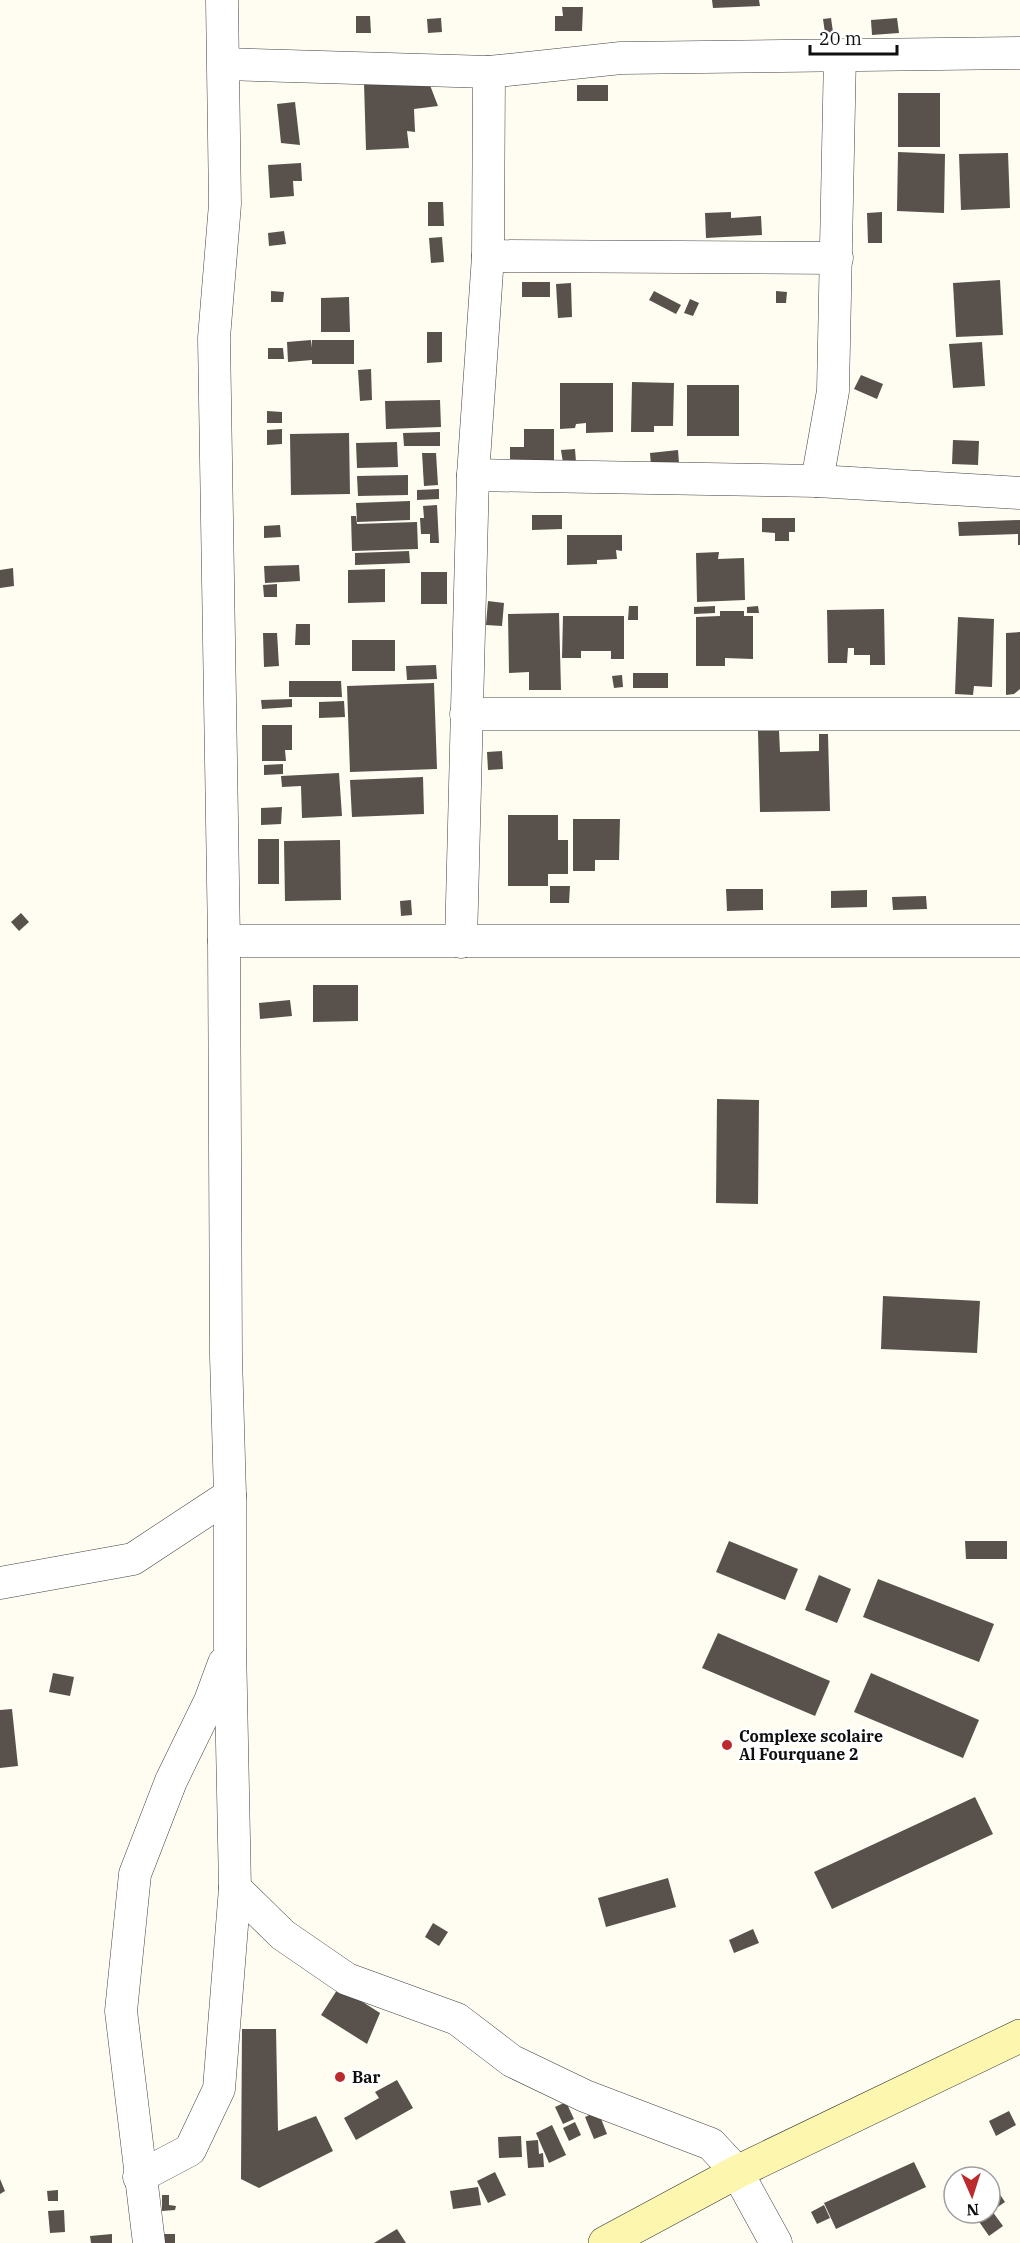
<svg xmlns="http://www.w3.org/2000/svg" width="1020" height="2243" viewBox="0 0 1020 2243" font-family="'IBM Plex Serif',serif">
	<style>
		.building { fill: #58514c }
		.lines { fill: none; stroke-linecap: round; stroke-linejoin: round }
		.street-casing { stroke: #424242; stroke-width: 33 }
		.secondary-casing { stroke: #313131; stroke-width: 34 }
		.street { stroke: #fff; stroke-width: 32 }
		.secondary { stroke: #fdf6af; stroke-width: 33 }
		.poi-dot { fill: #bd2a2e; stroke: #fff; stroke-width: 2 }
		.labels { text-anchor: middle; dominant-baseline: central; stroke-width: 6; stroke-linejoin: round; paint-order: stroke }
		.poi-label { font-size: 16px; font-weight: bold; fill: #0f0f0f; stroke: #fff; text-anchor: start }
	</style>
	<rect width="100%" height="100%" fill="#fffcf2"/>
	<!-- building -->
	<g class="building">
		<path d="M712 0H759L760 6 713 8Z"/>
		<path d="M562 7H583L582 31H555V16H563Z"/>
		<path d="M356 16H370L371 33H356Z"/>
		<path d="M441 18 442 32 428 33 427 19Z"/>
		<path d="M831 18 833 32 825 33 823 19Z"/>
		<path d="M897 18 899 33 872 35 871 20Z"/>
		<path d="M428 80 438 106 414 109 415 132 407 131 409 148 366 150 364 83Z"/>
		<rect x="577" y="85" width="31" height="16"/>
		<rect x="898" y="93" width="42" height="54"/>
		<path d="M295 102 300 145 281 143 277 104Z"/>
		<path d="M898 152 945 154 944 213 897 211Z"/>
		<path d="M1008 153 1010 208 961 210 959 154Z"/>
		<path d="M301 163 302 181H293L294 196 270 198 268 165Z"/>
		<path d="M428 202H443L444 226H428Z"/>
		<path d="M731 212V218L761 216 762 235 706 238 705 213Z"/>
		<path d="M882 212V243H868L867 213Z"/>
		<path d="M284 231 286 244 269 246 268 233Z"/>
		<path d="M442 237 444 262 431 263 429 238Z"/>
		<path d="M1000 280 1003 335 956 337 953 283Z"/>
		<rect x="522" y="282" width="28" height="15"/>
		<path d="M571 283 572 317 558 318 556 284Z"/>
		<path d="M271 291 284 292 283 302H271Z"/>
		<path d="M654 291 681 305 676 314 649 300Z"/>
		<path d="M776 291 787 292 786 303H776Z"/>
		<path d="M349 297 350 332H321V298Z"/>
		<path d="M690 299 699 303 693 316 684 313Z"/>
		<path d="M427 332H442V362L427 363Z"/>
		<path d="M311 340V348L312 340H354V364H312V360L288 362 287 342Z"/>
		<path d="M982 342 985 386 953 388 949 344Z"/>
		<path d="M268 348H283L284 359H268Z"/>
		<path d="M371 369 372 400 360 401 358 370Z"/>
		<path d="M861 375 883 384 877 399 854 389Z"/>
		<path d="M632 382 674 383 673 426H654V432H631Z"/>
		<path d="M560 383H613V432L586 433V423L576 424 575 428 560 429Z"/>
		<rect x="687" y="385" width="52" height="51"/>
		<path d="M440 400 441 427 386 429 385 401Z"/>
		<path d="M267 411 282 412V423H267Z"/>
		<path d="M282 429V444L267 445V430Z"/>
		<path d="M524 429H554V464H510V447H524Z"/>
		<path d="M440 432V446H404L403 433Z"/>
		<path d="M349 433 350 494 291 495 290 434Z"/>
		<path d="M953 440 979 441 978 465 952 464Z"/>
		<path d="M397 442 398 467 357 468 356 443Z"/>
		<path d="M575 449 576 462 563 463 561 450Z"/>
		<path d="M678 450 679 463 651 466 650 453Z"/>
		<path d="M422 453H436L438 485 424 486Z"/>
		<path d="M408 475V495L358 496 357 476Z"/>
		<path d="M439 489V499L417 500V490Z"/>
		<path d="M410 501V520L357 522 356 503Z"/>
		<path d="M437 505 439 543H430V534H421L420 518H424L423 506Z"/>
		<path d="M532 515H562V529L532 530Z"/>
		<path d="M351 516H356L357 524 417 522 418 549 352 551Z"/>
		<path d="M762 518H795V532H789V541H775V533L762 532Z"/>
		<path d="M1020 520V545H1018V534L959 536 958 522Z"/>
		<path d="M280 525 281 537 264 538V526Z"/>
		<path d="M567 535H622V551L616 550 617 559 597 560V564L567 565Z"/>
		<path d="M409 551 410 563 355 565V553Z"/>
		<path d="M719 552 718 559 744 558 745 600 697 602 696 553Z"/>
		<path d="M299 565 300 581 265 583 264 566Z"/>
		<path d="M13 568 14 586 0 588V570Z"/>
		<path d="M385 569V602L348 603V570Z"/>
		<rect x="421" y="572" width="26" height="32"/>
		<path d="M277 584V597H264L263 585Z"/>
		<path d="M488 601 504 603 502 626 486 625Z"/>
		<path d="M629 606H638V620H628Z"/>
		<path d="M715 606V613L694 614V607Z"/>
		<path d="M758 606 759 613H747V607Z"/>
		<path d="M884 609 885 665H870V655H854V648H848L847 663H828L827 610Z"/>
		<path d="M720 611H744V616H753V659L725 658V666H696V617L720 616Z"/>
		<path d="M559 613 561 690H529V672L509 673 508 614Z"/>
		<path d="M563 616H624V659H611V651H581V658H562Z"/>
		<path d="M958 617 994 619 992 687 974 686 973 695 955 694Z"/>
		<path d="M296 624H310V645H295Z"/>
		<path d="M1020 632V689L1014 694 1006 695V633Z"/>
		<path d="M263 633H277L279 666 264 667Z"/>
		<rect x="352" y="640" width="43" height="31"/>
		<path d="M436 665 437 679 407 680 406 666Z"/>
		<rect x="633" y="673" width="35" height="15"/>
		<path d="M622 675 623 687 614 688 612 676Z"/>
		<path d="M289 681H341L342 697H289Z"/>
		<path d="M434 683 437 769 350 772 347 686Z"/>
		<path d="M292 699V707L262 709 261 700Z"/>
		<path d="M344 701 345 717 319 718V702Z"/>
		<path d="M262 725H292V750H285L286 761H262Z"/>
		<path d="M758 731H779L780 752 819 751V734H828L830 811 760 812Z"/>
		<path d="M502 751 503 769 488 770 487 752Z"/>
		<path d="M283 764V774L264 775V765Z"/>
		<path d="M339 773 342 816 302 818 301 786 282 787 281 776Z"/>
		<path d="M423 777 424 814 352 817 350 780Z"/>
		<path d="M282 807 281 824 261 825V808Z"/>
		<path d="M508 815H558V840H568V874H548V886H508Z"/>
		<path d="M573 819H620L619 860H595V871H573Z"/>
		<rect x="258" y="839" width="21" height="45"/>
		<path d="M340 840 341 900 285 901 284 841Z"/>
		<path d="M550 886H570L569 903H550Z"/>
		<path d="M726 889H763V910L727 911Z"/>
		<path d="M867 890V907L831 908V891Z"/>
		<path d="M926 896 927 909 893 910 892 897Z"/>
		<path d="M411 900 412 915 401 916 400 901Z"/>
		<path d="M21 913 29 922 19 931 11 922Z"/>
		<path d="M313 985H358V1021L313 1022Z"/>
		<path d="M290 1000 292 1016 260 1019 259 1003Z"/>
		<path d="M717 1099 759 1100 758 1204 716 1203Z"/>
		<path d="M883 1296 980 1301 977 1353 881 1349Z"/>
		<path d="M729 1541 798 1569 785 1600 716 1572Z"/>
		<path d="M965 1541H1007V1559H966Z"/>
		<path d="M819 1575 851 1589 837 1623 805 1610Z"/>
		<path d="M878 1579 994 1624 979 1662 863 1617Z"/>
		<path d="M718 1633 830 1681 815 1716 702 1668Z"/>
		<path d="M53 1673 74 1677 70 1696 49 1692Z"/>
		<path d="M871 1673 979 1720 963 1758 854 1712Z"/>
		<path d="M12 1709 18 1766 0 1768V1710Z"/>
		<path d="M975 1797 993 1834 832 1909 814 1872Z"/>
		<path d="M668 1878 676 1907 606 1927 598 1898Z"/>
		<path d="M433 1923 448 1932 439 1946 425 1937Z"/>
		<path d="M753 1929 759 1943 734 1953 729 1940Z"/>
		<path d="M339 1987 380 2013 367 2044 321 2015Z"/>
		<path d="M242 2029H276L278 2131 316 2116 333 2151 259 2188 241 2179Z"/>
		<path d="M397 2080 413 2108 356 2140 344 2118 379 2098 375 2092Z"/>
		<path d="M566 2102 574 2119 563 2124 555 2107Z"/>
		<path d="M598 2111 607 2134 594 2139 585 2117Z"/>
		<path d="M1009 2111 1016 2125 996 2136 989 2121Z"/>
		<path d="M575 2122 581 2135 569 2141 563 2128Z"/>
		<path d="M552 2125 566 2155 549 2163 536 2133Z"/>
		<path d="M521 2136 522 2157 499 2158 498 2137Z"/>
		<path d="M538 2140 539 2154 543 2153 544 2167 528 2168 526 2141Z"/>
		<path d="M914 2162 926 2187 836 2229 824 2203Z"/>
		<path d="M495 2172 506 2195 488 2203 477 2181Z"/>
		<path d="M0 2179 5 2191 0 2194Z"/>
		<path d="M478 2187 481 2205 453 2209 450 2191Z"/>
		<path d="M58 2190V2201H48L47 2191Z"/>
		<path d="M997 2190 1005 2202 992 2211 1003 2226 989 2236 973 2213H990V2195Z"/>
		<path d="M162 2195H169V2205L176 2206 175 2210 162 2211Z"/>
		<path d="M824 2205 830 2218 817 2224 811 2212Z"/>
		<path d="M64 2210 65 2232 50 2233 48 2211Z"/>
		<path d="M397 2229 406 2243H374Z"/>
		<path d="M112 2234V2243H91L90 2236Z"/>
		<path d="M164 2234H175V2243H165Z"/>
	</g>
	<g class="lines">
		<!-- street casing -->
		<g class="street-casing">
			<g id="street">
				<path d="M224 64 489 72 621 58 1020 53"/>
				<path d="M488 256 837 258"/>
				<path d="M473 475 817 481 1020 493"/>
				<path d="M817 481 833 391 840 55"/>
				<path d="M466 714H1020"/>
				<path d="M224 941H1020"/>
				<path d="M461 942 473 475 488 256 489 72"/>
				<path d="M0 1583 133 1559 230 1495"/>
				<path d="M235 1888 283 1935 347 1979 457 2019 512 2061 585 2096 711 2144 737 2172 776 2243"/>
				<path d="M139 2177 190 2150 219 2089 235 1888 230 1645V1495L226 1356 224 941 214 338 225 204 222 0"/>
				<path d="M149 2243 121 2011 135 1874 171 1781 210 1701 224 1663"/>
			</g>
		</g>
		<!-- secondary casing -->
		<g class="secondary-casing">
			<path id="secondary" d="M605 2243 737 2172 1020 2036"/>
		</g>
		<!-- street -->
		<use href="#street" class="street"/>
		<!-- secondary -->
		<use href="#secondary" class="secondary"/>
	</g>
	<!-- markers -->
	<g class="poi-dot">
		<circle cx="727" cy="1745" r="6"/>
		<circle cx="340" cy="2077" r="6"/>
	</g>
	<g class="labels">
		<!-- poi labels -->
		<g class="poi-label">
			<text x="739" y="1736">Complexe scolaire<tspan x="739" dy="18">Al Fourquane 2</tspan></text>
			<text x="352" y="2077">Bar</text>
		</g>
	</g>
	<!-- north arrow -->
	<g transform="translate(972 2195) rotate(177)"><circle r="28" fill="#ffffff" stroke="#9f9f9f" stroke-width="1.5"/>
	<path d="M0-4.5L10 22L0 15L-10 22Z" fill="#bd2a2e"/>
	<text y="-9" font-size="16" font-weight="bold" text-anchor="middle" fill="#0f0f0f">N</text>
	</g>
	<!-- scale -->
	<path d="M810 45v9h87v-9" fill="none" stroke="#0f0f0f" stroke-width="3"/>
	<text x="819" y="45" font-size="18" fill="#0f0f0f" stroke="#ffffff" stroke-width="4.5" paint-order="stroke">20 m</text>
</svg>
